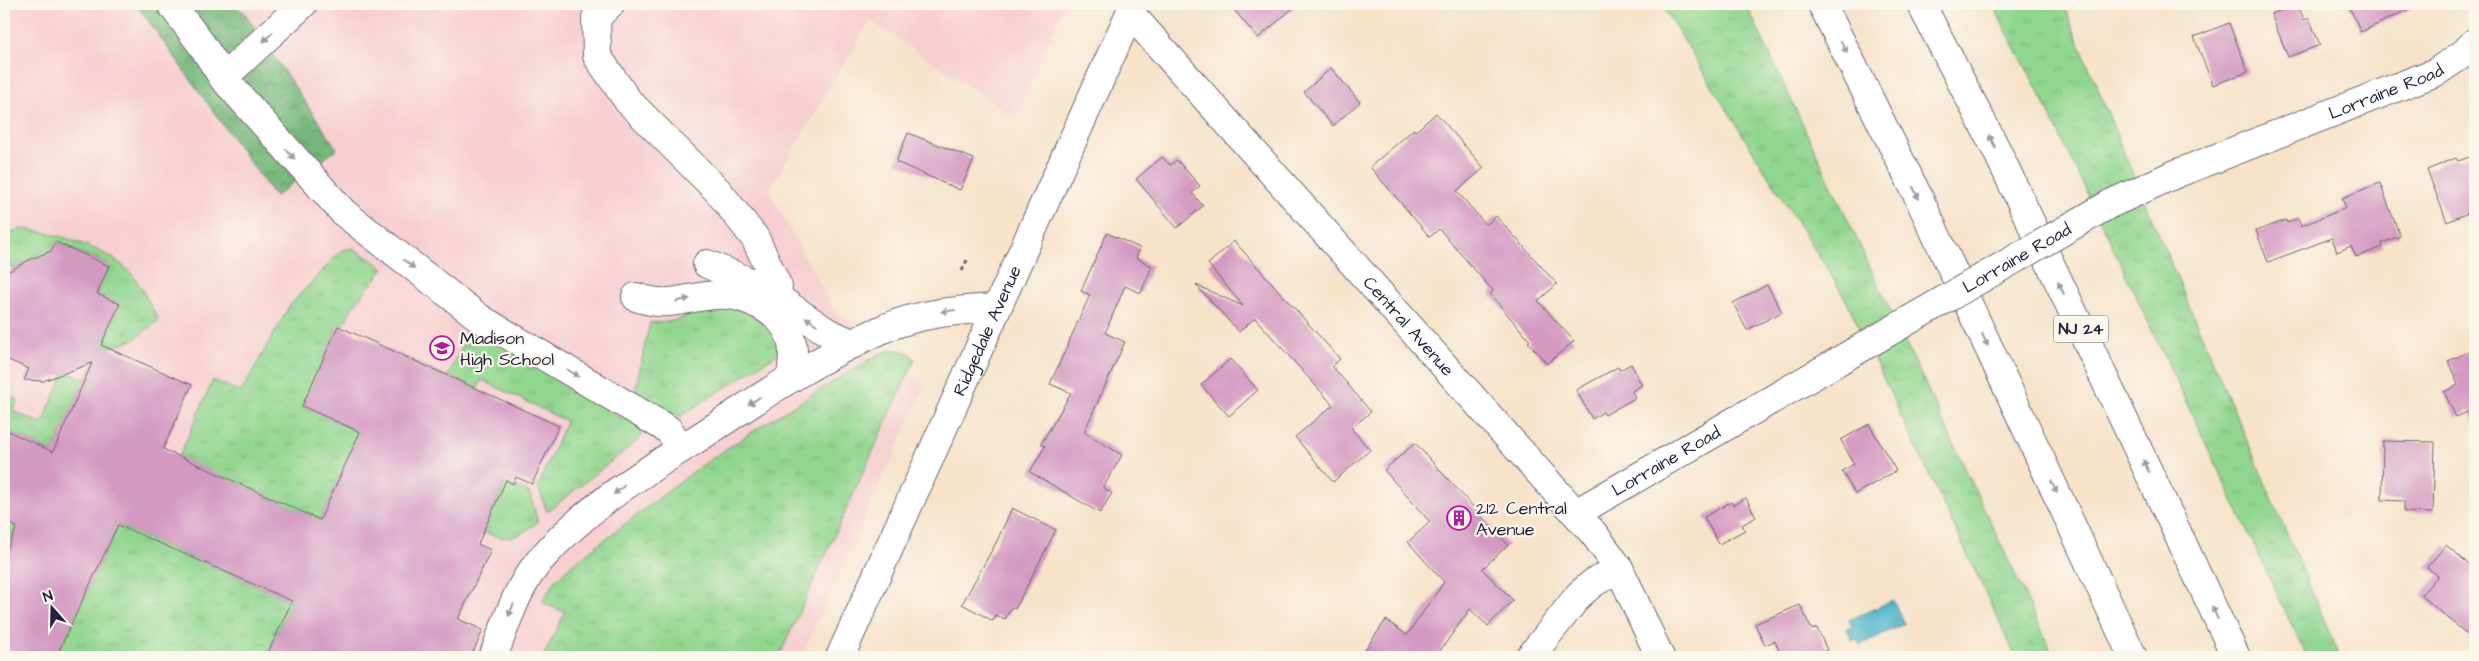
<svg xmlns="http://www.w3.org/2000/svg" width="2479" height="661" viewBox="0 0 2479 661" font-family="'Architects Daughter',sans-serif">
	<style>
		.built { fill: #f7cfd1 }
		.grass { fill: url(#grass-tufts); stroke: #5a7c65 }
		.forest { fill: url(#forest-crowns); stroke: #4b6c5a }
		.water { fill: #4db6ca; stroke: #386c82 }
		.building { fill: #d399c1 }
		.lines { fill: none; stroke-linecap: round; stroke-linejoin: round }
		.minor-casing { stroke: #6c666d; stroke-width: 30 }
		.major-casing { stroke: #6c666d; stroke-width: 30 }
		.highway-casing { stroke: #6c666d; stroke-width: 30 }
		.path { stroke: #6c666d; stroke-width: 3; stroke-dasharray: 4 4; stroke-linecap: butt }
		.minor { stroke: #fff; stroke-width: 28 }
		.major { stroke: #fff; stroke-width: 28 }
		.highway { stroke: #fff; stroke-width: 28 }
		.minor-bridge-casing { stroke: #6c666d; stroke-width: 30; stroke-linecap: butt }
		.minor-bridge { stroke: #fff; stroke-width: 28 }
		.oneway { fill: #9c9ca7 }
		.labels { text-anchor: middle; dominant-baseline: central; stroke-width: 4.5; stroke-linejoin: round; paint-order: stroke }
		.shield { fill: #fbf7ec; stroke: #636270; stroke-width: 1 }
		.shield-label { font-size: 16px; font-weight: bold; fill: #22223b }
		.street-label { font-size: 18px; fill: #22223b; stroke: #fbf7ec }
		.poi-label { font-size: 18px; fill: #22223b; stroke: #fbf7ec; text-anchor: start }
	</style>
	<defs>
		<pattern id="grass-tufts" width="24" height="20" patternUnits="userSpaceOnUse" patternTransform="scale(1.25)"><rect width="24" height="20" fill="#91d68f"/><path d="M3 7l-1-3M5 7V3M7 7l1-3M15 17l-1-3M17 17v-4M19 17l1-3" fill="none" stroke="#7db77c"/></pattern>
		<pattern id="forest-crowns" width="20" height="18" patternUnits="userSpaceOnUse" patternTransform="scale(1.25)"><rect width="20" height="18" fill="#74b77a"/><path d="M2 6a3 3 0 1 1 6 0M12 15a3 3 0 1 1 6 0" fill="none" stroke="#5f9465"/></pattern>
	</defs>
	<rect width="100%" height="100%" fill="#fbf7ec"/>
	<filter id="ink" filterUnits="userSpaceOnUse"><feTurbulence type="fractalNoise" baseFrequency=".02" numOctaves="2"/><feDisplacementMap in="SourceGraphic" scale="10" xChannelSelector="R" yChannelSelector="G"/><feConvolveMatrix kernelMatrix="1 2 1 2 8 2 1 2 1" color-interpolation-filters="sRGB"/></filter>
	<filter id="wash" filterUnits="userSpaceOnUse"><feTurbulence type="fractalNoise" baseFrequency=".0096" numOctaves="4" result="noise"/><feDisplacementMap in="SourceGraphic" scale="20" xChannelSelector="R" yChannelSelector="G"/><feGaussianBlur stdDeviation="1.12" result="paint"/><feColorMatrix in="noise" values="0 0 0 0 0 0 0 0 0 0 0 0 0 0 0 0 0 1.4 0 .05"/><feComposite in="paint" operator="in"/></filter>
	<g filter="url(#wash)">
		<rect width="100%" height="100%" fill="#f6e3ca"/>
		<!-- built -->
		<path class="built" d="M4 4H1064L1016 118 870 21 769 190 834 310 926 385 801 657H4Z"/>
		<!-- grass -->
		<g class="grass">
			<path d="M1661 4H1746L2054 657H2016L1846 300Z"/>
			<path d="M1992 4H2063L2141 194 2340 657H2307L2042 98Z"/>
			<path d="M20 229C50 230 107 249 128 270 141 283 149 304 159 320L135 339 109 348 101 345 119 304 97 294 109 265 56 242 50 254 31 259 16 269 4 264C4 247 2 234 20 229Z"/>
			<path d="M353 248 384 268 353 306 302 406 360 433 320 520 179 457 213 380 241 392 290 305 342 250Z"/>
			<path d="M725 304 770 323 781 349 779 353 681 416 665 413 637 395 636 386 650 322C677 326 700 307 725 304Z"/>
			<path d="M475 332H479L619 417C630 420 641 425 641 438L547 512 538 486 566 421 482 380 477 389 448 376 467 336Z"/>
			<path d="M891 350C901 350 910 350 915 359L779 657H543L565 612 545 604 543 600 556 580 570 566 701 466 764 424 877 355Z"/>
			<path d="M65 371 85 379 53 452 4 429V394L18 400 13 411 42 424Z"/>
			<path d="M505 483 529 492 538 522C517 538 509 542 483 532Z"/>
			<path d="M4 521 17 527 4 556Z"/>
			<path d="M118 525 292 601 266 657H56Z"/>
		</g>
		<!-- forest -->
		<path class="forest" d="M136 4H231L244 12 337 149 275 197Z"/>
		<!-- water -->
		<path class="water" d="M1893 600 1904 624 1860 645 1857 639 1852 641 1847 629 1852 627 1849 620Z"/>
		<g id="blocks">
			<!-- building -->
			<g class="building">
				<path d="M1229 4H1298L1258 38Z"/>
				<path d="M2298 4 2304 20 2309 18 2320 45 2288 57 2271 14Z"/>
				<path d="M2348 4H2420L2361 32Z"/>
				<path d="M2229 23 2248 72 2213 85 2194 37Z"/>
				<path d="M1331 68 1360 102 1333 126 1304 92Z"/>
				<path d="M1436 113 1484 168 1457 191 1486 225 1496 216 1557 284 1538 301 1574 341 1547 364 1528 342 1530 341 1490 294 1493 291 1439 229 1430 237 1370 167 1414 129 1416 131Z"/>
				<path d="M908 133 974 159 960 190 896 162Z"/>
				<path d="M2475 155V210L2447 222 2427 170 2456 158 2458 161Z"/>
				<path d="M1162 157 1170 165 1177 160 1200 186 1192 193 1203 206 1177 228 1136 179Z"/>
				<path d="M2380 183 2400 236 2382 243 2383 247 2356 257 2351 246 2337 252 2332 238 2268 262 2256 231 2286 220 2287 223 2298 218 2301 226 2346 208 2342 198Z"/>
				<path d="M1107 233 1140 248 1136 258 1152 266 1141 293 1125 286 1105 333 1125 342 1084 432 1122 455 1103 488 1112 493 1100 513 1030 472 1045 446 1041 444 1071 393 1050 384 1090 295 1081 291Z"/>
				<path d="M1234 241 1340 359 1332 366 1371 412 1351 428 1370 450 1333 482 1295 437 1333 405 1255 318 1239 332 1196 285 1243 306 1208 264Z"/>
				<path d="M56 242 109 266 97 294 120 304 101 345 192 385 163 449 320 520 360 432 302 406 338 326 559 426 532 484 516 477 513 484 506 480 478 544 491 550 458 619 483 630 471 657H266L292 601 118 525 56 657H4V556L17 527 4 521V429L53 452 92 363 43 381 24 380 29 369 4 358V274L31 259 51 251Z"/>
				<path d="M1767 285 1782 312 1747 330 1733 303Z"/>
				<path d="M2475 349V423L2470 411 2456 417 2444 392 2458 385 2448 361Z"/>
				<path d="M1230 359 1258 390 1229 416 1201 385Z"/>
				<path d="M1631 364 1642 385 1632 391 1635 398 1605 415 1603 412 1592 419 1576 390 1618 367 1620 370Z"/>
				<path d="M1869 424 1896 471 1855 494 1842 471 1854 464 1841 440Z"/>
				<path d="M2383 441 2435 442 2433 513 2404 512V501L2382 500Z"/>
				<path d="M1415 443 1508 545 1482 569 1513 600 1488 626 1470 609 1437 655 1440 657H1360L1386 620 1407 635 1444 582 1408 542 1430 522 1384 470Z"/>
				<path d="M1746 498 1756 517 1742 525 1745 530 1719 544 1704 517 1731 502 1733 505Z"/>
				<path d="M1012 508 1056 530 1015 609 1012 607 1005 619 996 615 993 621 962 604 997 541Z"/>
				<path d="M2446 545 2475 569V641L2421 595 2438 576 2427 567Z"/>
				<path d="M1800 605 1812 630 1817 628 1827 650 1811 657H1782L1775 641 1765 645 1755 624Z"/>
			</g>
		</g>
	</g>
	<g filter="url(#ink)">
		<use href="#blocks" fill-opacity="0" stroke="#6c666d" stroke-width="1"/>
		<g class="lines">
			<!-- minor casing -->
			<g class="minor-casing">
				<g id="minor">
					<path d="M171 4 202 45 223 78"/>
					<path d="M303 4 223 78 344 213 481 319 669 430 681 449"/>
					<path d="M610 4 596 18 597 56 628 101 718 191 755 238 778 287 775 296"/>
					<path id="s1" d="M2110 204 2173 175 2436 72 2463 54 2475 42"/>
					<path d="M707 264 762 287 827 332 854 344"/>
					<path d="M636 297C670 309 683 297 716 295 743 293 783 311 791 339 795 351 792 365 791 378"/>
					<path id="s2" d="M1576 513 1854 352"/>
					<path d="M493 657C506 624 517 586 541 559 586 507 648 470 706 433 763 395 822 356 885 328 921 313 958 310 996 308"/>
					<path id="s3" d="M840 657 1130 13"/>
					<path d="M1530 657 1579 595 1593 583 1619 568"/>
				</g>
			</g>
			<!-- major casing -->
			<g class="major-casing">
				<g id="major">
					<path id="s4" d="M1134 4 1130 13 1594 534 1619 568 1660 657"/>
				</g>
			</g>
			<!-- highway casing -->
			<g class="highway-casing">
				<g id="highway">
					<path d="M1822 4 1917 194 2133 657"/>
					<path d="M1921 4 1996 149 2236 657"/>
				</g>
			</g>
			<!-- path -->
			<path class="path" d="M962 271 967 260"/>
			<!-- minor -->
			<use href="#minor" class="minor"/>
			<!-- major -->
			<use href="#major" class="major"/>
			<!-- highway -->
			<use href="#highway" class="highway"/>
			<!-- minor-bridge casing -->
			<g class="minor-bridge-casing">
				<g id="minor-bridge">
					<path id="s5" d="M1854 352 2110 204"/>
				</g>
			</g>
			<!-- minor-bridge -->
			<use href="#minor-bridge" class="minor-bridge"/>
		</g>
		<!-- one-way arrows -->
		<defs><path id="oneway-solid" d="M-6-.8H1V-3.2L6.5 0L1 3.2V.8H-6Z" transform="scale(1.25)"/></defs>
		<g class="oneway">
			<use href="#oneway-solid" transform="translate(268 37) rotate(136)"/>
			<use href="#oneway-solid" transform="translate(1844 47) rotate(64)"/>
			<use href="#oneway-solid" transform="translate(1992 141) rotate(-117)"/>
			<use href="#oneway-solid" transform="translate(290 154) rotate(48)"/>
			<use href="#oneway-solid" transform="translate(1916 193) rotate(64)"/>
			<use href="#oneway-solid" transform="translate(409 264) rotate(37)"/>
			<use href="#oneway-solid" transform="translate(2061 288) rotate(-115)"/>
			<use href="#oneway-solid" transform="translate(683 300) rotate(-13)"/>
			<use href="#oneway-solid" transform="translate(948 311) rotate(173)"/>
			<use href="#oneway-solid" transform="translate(811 321) rotate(-146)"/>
			<use href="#oneway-solid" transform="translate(1985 340) rotate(65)"/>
			<use href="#oneway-solid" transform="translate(573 373) rotate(31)"/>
			<use href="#oneway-solid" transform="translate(754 401) rotate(147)"/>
			<use href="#oneway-solid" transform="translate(2146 466) rotate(-115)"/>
			<use href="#oneway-solid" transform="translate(2054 487) rotate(65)"/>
			<use href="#oneway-solid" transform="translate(619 490) rotate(141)"/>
			<use href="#oneway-solid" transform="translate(511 610) rotate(112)"/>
			<use href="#oneway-solid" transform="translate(2215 613) rotate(-115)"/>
		</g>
	</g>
	<!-- icons -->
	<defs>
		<g id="school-ring" transform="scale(1.25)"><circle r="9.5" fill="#fbf7ec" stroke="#b5179e" stroke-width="1.5"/><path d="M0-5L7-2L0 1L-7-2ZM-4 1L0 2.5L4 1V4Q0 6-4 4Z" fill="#b5179e"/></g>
		<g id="building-ring" transform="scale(1.25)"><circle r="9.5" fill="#fbf7ec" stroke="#b5179e" stroke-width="1.5"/><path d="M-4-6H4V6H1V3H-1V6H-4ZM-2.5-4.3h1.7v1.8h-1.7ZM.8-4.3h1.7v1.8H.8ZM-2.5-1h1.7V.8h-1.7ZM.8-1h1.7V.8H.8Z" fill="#b5179e"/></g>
	</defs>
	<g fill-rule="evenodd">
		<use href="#school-ring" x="442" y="348"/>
		<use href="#building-ring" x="1459" y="518"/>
	</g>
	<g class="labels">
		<!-- shield labels -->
		<rect class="shield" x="2053.5" y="315.5" width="55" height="27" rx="4"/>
		<g class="shield-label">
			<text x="2081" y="329">NJ 24</text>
		</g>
		<!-- street labels -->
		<g class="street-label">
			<text stroke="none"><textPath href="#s1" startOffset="298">Lorraine Road</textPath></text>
			<text stroke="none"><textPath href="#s5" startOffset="188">Lorraine Road</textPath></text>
			<text stroke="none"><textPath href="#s4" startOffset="429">Central Avenue</textPath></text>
			<text stroke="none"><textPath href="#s3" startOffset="358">Ridgedale Avenue</textPath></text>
			<text stroke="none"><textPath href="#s2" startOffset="104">Lorraine Road</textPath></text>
		</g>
		<!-- poi labels -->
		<g class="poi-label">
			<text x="460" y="338">Madison<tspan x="460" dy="21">High School</tspan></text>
			<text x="1476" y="508">212 Central<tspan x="1476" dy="21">Avenue</tspan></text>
		</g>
	</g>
	<!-- margin -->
	<rect width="2479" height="661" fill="none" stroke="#fbf7ec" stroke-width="20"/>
	<!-- north arrow -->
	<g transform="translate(52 608) rotate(340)" stroke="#fbf7ec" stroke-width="4" paint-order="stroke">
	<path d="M0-4L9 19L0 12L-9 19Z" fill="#22223b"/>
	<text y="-8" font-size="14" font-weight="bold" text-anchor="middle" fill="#22223b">N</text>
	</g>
</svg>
